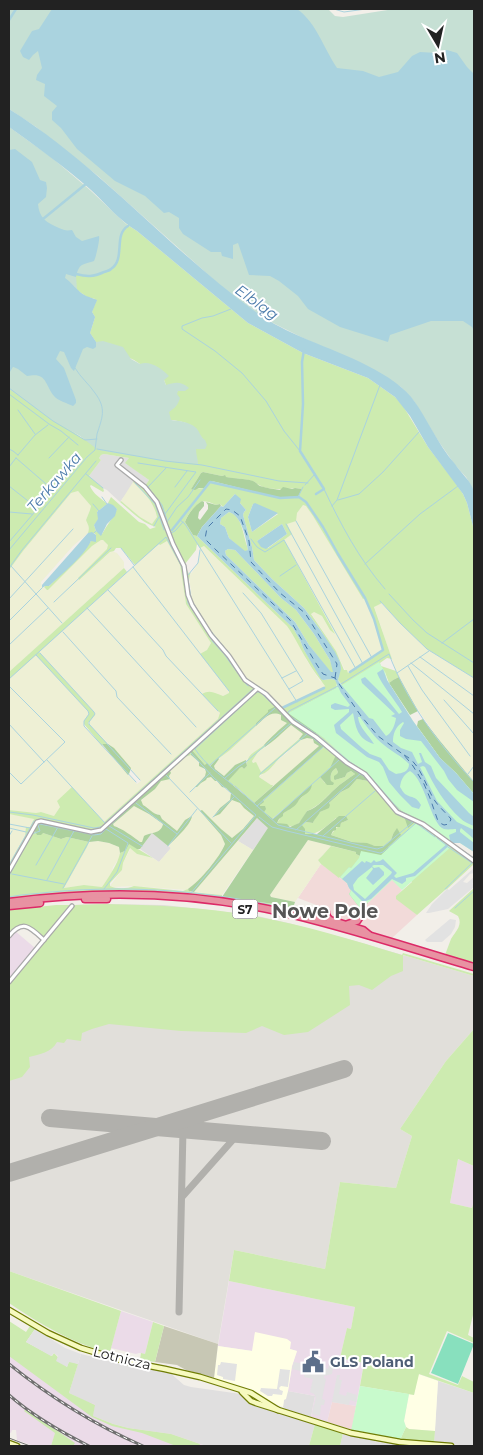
<svg xmlns="http://www.w3.org/2000/svg" width="483" height="1455" viewBox="0 0 483 1455" font-family="Montserrat,sans-serif">
	<style>
		.residential { fill: #e0dfdf }
		.commercial { fill: #f2dad9 }
		.industrial { fill: #ebdbe8 }
		.education { fill: #ffffe5 }
		.airport { fill: #e1dfda }
		.construction { fill: #c7c7b4 }
		.farmland { fill: #eef0d5 }
		.grass { fill: #cdebb0; fill-rule: evenodd }
		.forest { fill: #add19e; fill-rule: evenodd }
		.wetland { fill: #c6e0d4 }
		.park { fill: #c8facc }
		.pitch { fill: #88e0be }
		.parking { fill: #e2e2e2 }
		.water { fill: #aad3df; fill-rule: evenodd }
		.lines { fill: none; stroke-linecap: round; stroke-linejoin: round }
		.stream { stroke: #aad3df; stroke-width: 1 }
		.canal { stroke: #aad3df; stroke-width: 2.5 }
		.ferry { stroke: #4a7aab; stroke-width: 1; stroke-dasharray: 6 5; stroke-linecap: butt }
		.taxiway { stroke: #b1b0ac; stroke-width: 7 }
		.runway { stroke: #b1b0ac; stroke-width: 18 }
		.street-casing { stroke: #a9a9a9; stroke-width: 5.5 }
		.secondary-casing { stroke: #707d05; stroke-width: 7 }
		.highway-casing { stroke: #dc2a67; stroke-width: 9 }
		.street { stroke: #fff; stroke-width: 3 }
		.secondary { stroke: #f7fabf; stroke-width: 4.5 }
		.highway { stroke: #e892a2; stroke-width: 6 }
		.tram { stroke: #707070; stroke-width: 1 }
		.rail-casing { stroke: #707070; stroke-width: 3 }
		.rail { stroke: #fff; stroke-width: 1; stroke-dasharray: 4; stroke-linecap: butt }
		.labels { text-anchor: middle; dominant-baseline: central; stroke-width: 4; stroke-linejoin: round; paint-order: stroke }
		.shield { fill: #fff; stroke: #646464; stroke-width: 1 }
		.shield-label { font-size: 12px; font-weight: bold; fill: #222 }
		.street-label { font-size: 14px; fill: #222; stroke: #fff }
		.service-label { font-size: 14px; font-weight: bold; fill: #4e5e75; stroke: #fff; text-anchor: start }
		.water-label { font-size: 15px; font-style: italic; fill: #4a7aab; stroke: #fff }
		.district-label { font-size: 19px; font-weight: bold; fill: #555; stroke: #fff }
	</style>
	<rect width="100%" height="100%" fill="#f2efe9"/>
	<!-- residential -->
	<g class="residential">
		<path d="M104 454 129 458 126 463 149 480 145 487 129 490 120 502 107 490 103 488 89 476 101 460 99 458 101 455Z"/>
		<path d="M257 818 269 828 253 850 238 841Z"/>
		<path d="M152 833 171 848 159 862 140 849Z"/>
		<path d="M81 1354 138 1368 169 1372 184 1385 191 1387 241 1394 254 1404 315 1424 309 1446H206L171 1434 128 1428 113 1424 93 1416 85 1401 69 1393Z"/>
		<path d="M438 1381 474 1393V1446L434 1443Z"/>
		<path d="M288 1391 315 1396 311 1417 285 1409 283 1407 284 1399Z"/>
		<path d="M343 1433 375 1439V1442L427 1446H340Z"/>
	</g>
	<!-- commercial -->
	<g class="commercial">
		<path d="M321 864 347 883 349 888 351 891 349 894 360 908 369 902 392 879 402 890 396 897 417 915 392 938 315 914 314 911 317 909 319 906 298 898Z"/>
		<path d="M332 1402 356 1406 352 1430 327 1422Z"/>
	</g>
	<!-- industrial -->
	<g class="industrial">
		<path d="M15 931 35 948 9 980V938Z"/>
		<path d="M458 1159 474 1166V1201L472 1208 450 1203Z"/>
		<path d="M229 1281 355 1307 351 1329 347 1328 340 1358 364 1363 356 1406 332 1402 327 1422 311 1417 315 1396 288 1391 292 1366 297 1351 290 1349 255 1333 253 1351 218 1346Z"/>
		<path d="M121 1311 153 1322 145 1354 139 1353 136 1354 111 1348Z"/>
		<path d="M9 1353 53 1386 85 1401 95 1404 93 1416 113 1424 128 1428 171 1434 206 1446H69L55 1434 51 1446H34L17 1440 16 1430H12L11 1433 9 1432Z"/>
	</g>
	<!-- education -->
	<g class="education">
		<path d="M255 1332 287 1339 291 1342 290 1349 297 1351 292 1366 288 1391 286 1399 284 1400 283 1407 270 1402 251 1391 214 1378 218 1346 252 1351Z"/>
		<path d="M418 1374 438 1381 435 1431 409 1429 406 1427 404 1421 409 1394 414 1395Z"/>
	</g>
	<!-- airport -->
	<path class="airport" d="M104 904 164 905 253 915 288 923 355 941 474 976V1029L446 1061 400 1129 412 1136 396 1188 340 1182 325 1269 234 1250 218 1344 9 1271V984L75 905Z"/>
	<!-- construction -->
	<path class="construction" d="M164 1326 218 1344 214 1378 186 1370 177 1365 155 1362Z"/>
	<!-- farmland -->
	<g class="farmland">
		<path d="M133 482 142 490 154 505 157 517 152 524 140 517 121 501Z"/>
		<path d="M78 491 91 506 90 510 86 520 88 523 89 529 88 533 73 546 41 582 42 587 48 590 92 546 101 540H103L108 545V549L78 578 79 579 112 551 117 553 124 562V568L9 672V570L23 551 71 493Z"/>
		<path d="M303 505 306 506 313 516 363 598H365L374 619 383 650 348 673 347 670H345L336 651 311 613 314 612 322 616 330 630 284 540 292 534 286 524 295 521 297 513Z"/>
		<path d="M167 541 180 565 186 604 211 643 207 650 201 654 229 691V693L223 696 203 694 221 715 218 719 104 822 60 807 54 816 41 812 36 813 9 810V679L36 655 88 711 89 714 84 726 90 733 137 784 141 781 114 749 89 724V722L95 715 94 712 39 652 159 544H160Z"/>
		<path d="M204 546 287 626 297 641 307 661 320 681 324 683 325 686 320 690 282 708 261 688 252 683 245 677 229 653 210 630 196 608 192 599 189 577 198 563 200 548Z"/>
		<path d="M381 603 400 623 427 649 474 678V782L440 741 411 700 396 671 374 606Z"/>
		<path d="M270 713H277L282 715 287 723 261 748 250 755 247 760 235 765 224 776 215 769 213 766 219 759Z"/>
		<path d="M290 725 304 734 275 760 261 772 259 771 260 769 252 761 253 759 258 752 268 746 272 741Z"/>
		<path d="M307 738 313 739 314 743 319 746 275 785H271L259 777 271 768 276 762 301 740Z"/>
		<path d="M191 755 199 762 200 766 206 771V774L195 787 207 778 211 777 220 783 222 787 225 788 231 793 230 800 220 808 213 817 223 811 232 800 240 803 254 816 243 829 232 838 221 829 207 815 201 811 221 835 225 844 218 857 200 879 187 890 134 886 113 887 110 886 122 870 123 863 131 848 137 854 153 858 159 862 171 848 168 846 191 821 185 820 177 831 162 819 160 815 151 812 147 807 143 805 141 801 161 781 169 776 170 770 185 757Z"/>
		<path d="M134 806 149 814 163 824 161 830 155 833H150L143 838 142 842H140L135 838 123 832 119 827 114 826 113 824Z"/>
		<path d="M9 814 34 818 32 824 25 832V836L9 864Z"/>
		<path d="M308 840 331 846 323 855 318 860 321 864 295 902 271 897 270 895Z"/>
		<path d="M98 841 109 843 119 847 120 853 119 858 113 867 112 872 102 887 84 885 64 888 87 847 89 842Z"/>
		<path d="M238 841 253 850 222 895 194 892Z"/>
	</g>
	<!-- grass -->
	<g class="grass">
		<path d="M9 127 126 224 137 231 248 323 303 353 368 378 395 397 403 406 428 447 454 481 463 494 467 503 474 530V678L427 649 400 623 382 603 374 607 392 659 387 658 380 663 381 666 396 671 399 677 393 680 389 683 385 672 349 693 338 680 340 669V662L321 631 304 608 272 579 254 560 252 547 243 515 244 512 246 510 240 503 235 494 223 507 220 504 216 505 209 502 202 501C194 507 188 513 185 522L193 535 197 536 293 628 300 640 304 650 323 680 331 679 335 680 337 683 336 688 288 713 286 715 276 706 256 723V726L230 750 209 766H206L191 749V755L185 757 170 770 169 769 101 830 36 831V833H43L61 839 67 837 89 842 87 847 64 888 84 885 102 887C108 878 118 864 120 853L125 851 128 843 153 858 137 854 130 848 123 863 122 870 110 883V886C116 889 127 889 134 886L183 891 188 889 191 892 222 895V897L274 904 312 915 301 914 162 893 9 899V864L25 836 26 827H30L34 819 9 814V810L36 813 41 812 54 816 60 807 57 801 72 787 104 822 218 719 220 713 202 694C210 689 215 693 223 696L229 693V691L200 654 207 650 211 643 186 604 180 565 167 541 160 545 159 544 135 565 121 548H116L114 551 110 552 79 580 78 578 107 549 108 545 103 540H101L92 546 48 590H47L44 587 45 586H49L86 548 91 541 96 539V535L94 533H88C90 527 88 525 86 520L90 510 91 506 78 491 71 493 23 551 9 570V388L85 440 196 456V449H201C202 427 192 423 172 420L159 430 178 390 166 385 164 380 134 360 96 342 90 333 95 317 92 312 95 299 87 297 77 290ZM104 454 129 458 125 463 149 480 145 486 135 479 133 482C144 492 154 502 157 517L152 524 140 517 121 501 120 502C132 512 142 523 156 527L150 529 145 524 139 522 111 497 108 503 117 509C113 518 107 525 102 534L96 531 94 525 99 519 97 512 107 504C101 498 93 494 90 486L91 485 103 492 104 491 103 488 89 476 101 460 99 458 101 455ZM203 472 222 476 225 475V477C235 479 243 478 252 481 259 483 253 482 259 485 264 488 272 489 278 489 286 490 294 487 302 489L298 497 280 498 212 481 209 482 205 488 191 489 201 473ZM253 504 278 514 252 532 248 517ZM303 505 306 506 313 516 363 599 365 598 374 619 383 650 348 673 347 670H344L336 651 311 614 314 612 322 616 330 630 335 634 284 540 292 534 287 524 296 521 297 513ZM282 524 287 534 268 548 257 541ZM197 544 200 548 204 546 287 626C295 637 300 649 307 660 312 669 319 678 325 686L320 690 283 708C276 701 269 693 260 687 256 684 251 683 247 679 240 671 236 661 229 653 215 635 180 598 191 572L189 574 187 570 185 564 196 550Z"/>
		<path d="M229 512C242 516 243 534 247 546L248 550 245 552 229 538 225 527 220 524 221 518Z"/>
		<path d="M228 549 235 550 281 598 296 610 314 634 330 660 334 672 331 673 309 645 295 622 226 555 225 551Z"/>
		<path d="M124 568 127 572 39 652 94 712 95 715 88 723 108 744H102V746L84 724V721L89 714 88 711 36 655 9 679V672Z"/>
		<path d="M316 732C331 742 342 758 358 767L357 769 335 759 330 768 320 777 325 783 331 781C330 776 331 771 336 768L338 772 335 780 345 777 347 773 351 771 355 774C348 779 341 783 335 789 327 796 318 807 307 811 298 828 294 828 277 823L283 814 302 797 312 785 272 819 264 812V806L260 807V805L263 800 325 746 316 737Z"/>
		<path d="M299 739 301 740C293 747 283 754 276 762 271 768 267 773 260 775L259 777 271 785H273L272 787 254 803 240 790 227 781 240 768 242 767 244 769 247 766C246 754 256 752 264 745L265 747 258 752 252 761 253 763 256 762 261 772Z"/>
		<path d="M370 776C383 793 397 811 417 819L418 821 389 848 387 847 400 835 397 829 393 834 391 840 384 846H375L364 843 352 842 331 835 336 828 340 826 341 823 348 820 336 818C327 826 317 836 305 834L302 825 306 822 313 823C315 817 318 812 324 810L329 803 341 792 349 788 357 779 368 781Z"/>
		<path d="M450 845 474 861V864L447 889 445 890 417 915 396 899V896L412 882 409 877Z"/>
		<path d="M331 846 356 852V854L360 856V858L351 868 349 867 339 878 321 864 318 860 323 855Z"/>
		<path d="M474 888V964L445 955C447 950 449 944 451 939 456 931 463 925 458 916L449 911Z"/>
		<path d="M104 904C154 905 204 907 254 916 304 925 353 940 402 955L403 953 474 974V976L403 955V971L391 976 372 990 359 985 349 986 350 1005 308 1032 284 1035 262 1026 246 1033 181 1031 109 1024 92 1029 82 1033 81 1041 67 1039 64 1043 57 1042C51 1053 40 1054 29 1057L30 1067 22 1077 9 1081V984L75 905Z"/>
		<path d="M56 905H71L44 938C28 926 26 919 9 932V910Z"/>
		<path d="M474 1029V1166L458 1159 450 1203 472 1208 474 1201V1311L468 1335 474 1338V1343L447 1331 429 1374 458 1385 462 1376 474 1382V1393L419 1374 414 1395 360 1386 364 1363 340 1358 347 1328 351 1329 355 1307 229 1281 234 1250 325 1269 340 1182 396 1188 412 1136 400 1129 446 1061Z"/>
		<path d="M9 1271 121 1311 110 1352 108 1353C71 1342 40 1324 9 1303Z"/>
		<path d="M9 1321 26 1332 30 1326 35 1329 26 1342 52 1356 54 1353 67 1367 69 1361 78 1364 69 1393 95 1405 93 1416 113 1424 128 1428 171 1434 200 1444 199 1446H176L142 1433 112 1426 92 1417 9 1356Z"/>
		<path d="M153 1322 164 1326 155 1362 140 1360 141 1353 145 1354Z"/>
		<path d="M26 1409 75 1443 73 1446H51L55 1433 24 1411Z"/>
		<path d="M315 1424 343 1433 340 1446H309Z"/>
		<path d="M406 1427 409 1429 435 1431 434 1443 400 1440Z"/>
	</g>
	<!-- forest -->
	<g class="forest">
		<path d="M203 472 222 476 225 475 226 477C235 479 244 478 253 481 256 482 258 485 260 486 266 488 274 489 280 490L283 487 292 489 295 488 302 489 298 497 280 498 212 481 209 482 205 488H199L195 490 191 489 201 473Z"/>
		<path d="M202 501 204 502V506L199 512 198 518 200 520 208 509V505L206 502 216 505 220 504 221 506 202 527 197 536 193 535 185 522C188 514 194 506 202 501Z"/>
		<path d="M399 677 418 711 410 715 389 683 393 680Z"/>
		<path d="M336 688 432 823 347 883 368 903 360 908 349 894 351 891 347 883 340 877 349 867 351 868 360 858V856L356 854V852L308 840 270 895 271 897 295 902 294 905 314 911 313 914 274 904 222 897 268 828 257 818 194 892 189 891 188 889C200 881 220 857 225 844L221 835 200 811 202 810 221 829 232 838 243 829 254 816 244 808 240 803 232 800 220 814 213 817 220 808 230 800 231 793 226 788 222 787 217 781H215L211 777 207 778 206 780 201 783 197 787H195L205 776 206 772 205 769 199 766V762L191 755V749L205 765 207 763 210 766 218 758 219 759 214 766 215 769 224 776 235 765 246 760 247 766 244 769 242 767 240 768 228 781 254 803 319 746 314 743 313 739 307 738 301 740 299 739 303 734 291 725C284 731 273 742 265 747L264 745C269 739 281 728 287 723L281 720V715C270 710 264 719 256 726V723L268 712V710L276 706 286 715 288 713ZM316 733C332 741 342 758 358 767L357 768 339 757H335L330 768 320 777 327 785H333L334 783 331 781C330 776 331 771 336 768L338 772 337 774 334 776V779L335 780 345 777 347 773 351 771 355 774C348 779 341 783 335 789 327 796 318 808 307 811L299 823 290 827 287 824 277 823 279 819 283 816V814C287 810 294 808 297 803 298 802 298 801 299 800 304 793 311 794 312 784L273 819 264 812 266 809 265 806H260V805L264 802 263 800 326 745 316 737ZM370 777C383 793 397 811 416 819L407 817 405 819 408 828 416 821H417L389 848 388 847 401 835 397 828 393 834 391 840 384 846H375L367 843 352 842 331 835 333 831 336 830V827H340L341 823 348 820 346 816H339L317 834H305V829L302 825 306 822 313 823C315 818 318 816 320 812L329 808 330 805 329 803 341 792 349 788 357 779 368 781Z"/>
		<path d="M423 719 440 741 474 782V794L456 773 440 758 417 726 418 721Z"/>
		<path d="M102 744H108L114 748 131 768 129 774 128 775Z"/>
		<path d="M169 769 171 773 169 776 170 779 161 781 155 789 141 800 143 805C149 808 152 814 160 815L162 819 177 831 185 820 192 816C191 825 175 839 168 846L152 833 140 849H137L129 844 125 851 120 853 119 847 109 843 98 841 89 842 67 837 61 839 43 833 41 835H37L33 827 39 821 87 831H100ZM134 806 149 814 163 824C161 834 151 832 144 836L142 842H140C134 837 121 828 114 826L113 824Z"/>
	</g>
	<!-- wetland -->
	<g class="wetland">
		<path d="M9 9H328L335 16 343 17 394 9H474V491L466 477 455 465 437 439 414 401 401 387 378 373 354 360 307 340 265 319 222 287 98 176 36 127 9 109Z"/>
		<path d="M9 127 51 157 90 190 128 226C113 235 126 259 111 269 109 271 106 271 104 272 92 277 89 276 76 275L77 290 87 297 97 300 92 312 95 317 90 333 96 342 103 341 123 347 131 359 140 364C150 360 162 369 169 376L164 380 166 385C175 382 181 381 189 388L185 391H178L177 394 180 398C178 405 175 408 169 412L171 420C179 421 189 422 195 427 200 431 200 437 205 440L207 445 205 449H196C196 455 198 459 198 464L165 461 98 450 80 436 53 421 9 389Z"/>
	</g>
	<!-- park -->
	<g class="park">
		<path d="M379 662 385 672 387 680 413 721 440 758 456 773 474 794V852L460 843H452L451 845 452 846 451 847 402 890 392 880 370 901 360 908 349 894 351 891 347 883 340 877 349 867 351 868 359 858 361 851 381 855 417 821 416 819 406 815 386 796 368 774 350 762 325 739 288 713 336 688 337 683 339 682 342 685Z"/>
		<path d="M360 1386 409 1394 404 1421 406 1427 400 1440 351 1431Z"/>
	</g>
	<!-- pitch -->
	<path class="pitch" d="M448 1333 474 1344 458 1384 431 1373Z"/>
	<!-- parking -->
	<g class="parking">
		<path d="M474 868V873L470 874 463 882 467 883 474 877V882L472 884 474 883V887L448 909 429 913H426L432 904 447 889 449 890Z"/>
		<path d="M450 919 456 920 455 927 451 934 442 942H427L425 940Z"/>
		<path d="M35 1329 65 1348 81 1354 78 1364 69 1362 67 1367 56 1361 58 1356 54 1353 51 1356 26 1342Z"/>
		<path d="M221 1362 237 1364 235 1381 223 1379V1377L217 1375 218 1365H220Z"/>
		<path d="M294 1362 328 1369 330 1362 334 1363 332 1374 324 1376V1378L326 1379 322 1399 325 1400 324 1405H321L320 1416 312 1414 316 1397 314 1394 310 1392 313 1379 304 1377 305 1372 292 1369Z"/>
		<path d="M280 1369 290 1370 288 1387 281 1386 279 1388 280 1390 283 1391 282 1395 273 1394 272 1396H268L260 1391 261 1388 277 1389Z"/>
		<path d="M337 1375H340L339 1380H342L339 1394 346 1396 347 1392 357 1395 356 1402 350 1400 349 1405 332 1402Z"/>
	</g>
	<!-- water -->
	<g class="water">
		<path d="M52 9H297C316 22 324 49 337 68L363 71 379 77 398 72 412 56 420 52 437 53 447 50 457 53 467 67 474 74V331L472 327 463 321H431L390 335 388 342 340 327 308 309 298 296 279 281 270 276 249 275 238 243 233 245V259L222 256 221 252H211L183 234 179 228V218L169 212 164 213 145 196 115 181 77 149 61 128 52 120V112L57 106 44 96 45 84 36 80 37 75 42 68 38 51 33 55 29 60 23 57 20 51 32 31 39 29Z"/>
		<path d="M9 109C102 167 173 254 263 317 270 322 279 326 286 330 323 348 370 361 401 387 415 398 423 415 432 430 439 442 446 454 455 464 461 473 472 482 474 492 476 503 474 519 474 530L467 503 463 494 428 447 410 416 395 397 368 378 303 353 248 323 137 231C119 220 106 204 91 190 65 167 37 147 9 127Z"/>
		<path d="M15 149 32 162 40 180 46 182 47 188 46 197 38 204C39 218 47 223 59 228 64 230 66 231 72 230L76 237 82 241 99 236C100 240 96 257 94 261 82 265 79 263 76 277L66 274 65 278C72 283 72 285 78 290 83 296 90 297 97 300L92 312 95 317 90 333 96 342V347L93 349 87 347 83 349 74 371 71 368 64 352 60 351 56 359 64 368 76 400V403L73 406C67 403 58 401 54 396 44 383 47 372 27 376L18 369 9 365V150Z"/>
		<path d="M235 494 241 499 240 503 246 510 244 512 243 515 252 547 254 560 272 579 304 608 321 631 335 652 340 662 341 669 338 680 339 682 369 718 373 719 386 736C392 733 395 725 396 718L391 716 395 714 362 683 361 679 365 677 386 698 399 714 402 712C395 700 381 684 377 673L383 669 387 680 413 721 440 758 456 773 474 794V802L457 790 448 779 444 771 421 741 406 739 400 736V730L404 723 403 722C395 727 393 734 393 742L401 748 412 752 418 764 422 762 419 753H421L425 762 431 766 436 778 469 813 474 817V826C469 824 464 822 460 818 446 806 433 784 425 767L423 766 420 767 437 801 457 822 474 830V839L461 828 460 830V832L474 843V852L460 843H452L415 876 406 878V881L402 884 392 879 371 899 366 901 364 903 349 888 347 883 342 879 362 861 365 863 366 861 371 863 374 860 376 862 380 861 383 859 397 873 394 876 396 878 413 873 448 843 450 840 449 835 456 832V829C453 829 448 830 444 829 431 825 425 779 410 771 403 775 401 780 400 787 402 790 403 792 405 794 413 799 415 795 421 805L419 809 412 807 400 795 389 782 383 767 379 762 367 757 336 733 334 725 349 712V709L335 710 331 708V705L335 703 348 707 350 705 341 693 335 680 331 679 323 680 321 679 304 650 300 640 293 628 197 536 202 527 221 506 223 507ZM229 512C242 516 246 538 248 550L245 551 229 538 225 527 220 524 221 518ZM228 549 235 550 281 598 296 610 314 634 330 660 333 672H331L309 645 295 622 226 555 225 551ZM353 713C356 727 357 739 374 744 369 735 359 728 358 717H360C367 727 374 737 384 745 392 752 402 756 409 764 409 772 402 773 396 774L389 770 381 758 370 754 362 748 341 729 340 725ZM374 865H383L392 872 391 874 365 899 354 890 353 885 358 878 372 867 373 869 366 878 373 885 384 875V872L379 867 374 868 372 866Z"/>
		<path d="M108 503 113 505 117 509 115 516 107 524 101 536 96 531 94 525 98 519 97 512Z"/>
		<path d="M255 503 278 513 252 532 248 517 253 504Z"/>
		<path d="M282 524 287 534 266 549 261 547 257 541Z"/>
		<path d="M92 532 96 535V542L91 541C84 556 62 574 49 586H45L42 588V585L88 533Z"/>
	</g>
	<g class="lines">
		<!-- stream -->
		<g class="stream">
			<path d="M334 9 344 12 366 9"/>
			<path d="M231 309 213 316 202 318 182 326V329L215 351 242 373 266 401 284 431 300 451"/>
			<path d="M9 388 53 421 85 440 97 439"/>
			<path d="M9 394 49 424 61 431 78 445"/>
			<path d="M18 410 35 434"/>
			<path d="M9 449 13 451 18 455"/>
			<path d="M97 449 165 461 202 465 279 481 308 483"/>
			<path d="M18 455 35 435 48 425"/>
			<path d="M16 458 53 490"/>
			<path d="M49 458 69 437"/>
			<path d="M138 463 196 472 165 514"/>
			<path d="M9 467 16 458"/>
			<path d="M166 468 148 487 162 505 167 520"/>
			<path d="M86 474 103 488"/>
			<path d="M135 483 155 504 164 530"/>
			<path d="M305 485 315 474"/>
			<path d="M9 486 37 508"/>
			<path d="M175 487 187 471"/>
			<path d="M324 489C341 525 359 559 385 589"/>
			<path d="M102 497 107 504"/>
			<path d="M298 497 303 487"/>
			<path d="M338 500 359 494 383 472 419 432"/>
			<path d="M93 504 99 511"/>
			<path d="M332 506 337 500 380 385"/>
			<path d="M9 512 32 514"/>
			<path d="M180 520 185 524 297 702"/>
			<path d="M296 521 372 658"/>
			<path d="M286 524 363 664"/>
			<path d="M154 526 159 517"/>
			<path d="M169 528 167 522 177 507 188 497 200 480"/>
			<path d="M94 533 96 531"/>
			<path d="M173 539 171 533 175 531 183 522"/>
			<path d="M251 539 257 547 265 552 284 540 356 669"/>
			<path d="M9 542 63 479"/>
			<path d="M121 548 134 565"/>
			<path d="M9 550 87 457 95 450C96 445 96 439 97 434 102 418 107 409 95 393 89 384 81 378 75 368"/>
			<path d="M179 553 186 567 191 598"/>
			<path d="M365 564 420 514 458 486"/>
			<path d="M11 566 62 623"/>
			<path d="M133 567 229 691"/>
			<path d="M9 568 22 550 96 461"/>
			<path d="M188 575 198 563 200 550"/>
			<path d="M280 576 296 565"/>
			<path d="M108 590 163 650 166 656 218 711"/>
			<path d="M243 593 261 613 303 681 289 689"/>
			<path d="M389 594 413 620 427 633 474 663"/>
			<path d="M9 599 73 529"/>
			<path d="M192 601 210 630 229 653 245 677 252 683 261 688 282 708"/>
			<path d="M380 601 400 623 427 649 474 678"/>
			<path d="M54 602 111 548"/>
			<path d="M87 608 196 727"/>
			<path d="M9 621 42 588"/>
			<path d="M63 632 116 691 117 697 171 754"/>
			<path d="M442 643 474 619"/>
			<path d="M9 645 48 608"/>
			<path d="M40 653 94 712 95 714 89 722V724L140 780"/>
			<path d="M36 655 88 711 89 714 84 721V726L136 782"/>
			<path d="M420 657 474 696"/>
			<path d="M411 663 474 714"/>
			<path d="M408 666 422 690 470 756"/>
			<path d="M397 673 429 651"/>
			<path d="M282 678 296 671"/>
			<path d="M9 679 166 537 182 567 188 603 213 642 224 654 244 682 248 686"/>
			<path d="M341 684 389 654C407 702 439 745 474 782"/>
			<path d="M9 686 65 742 21 784 9 772"/>
			<path d="M338 686 289 711 287 714 319 736 350 762 368 774 400 811 424 823"/>
			<path d="M444 700 474 734"/>
			<path d="M9 724 44 762"/>
			<path d="M47 760 105 823 253 689"/>
			<path d="M210 765 275 708"/>
			<path d="M260 774 307 734"/>
			<path d="M468 774 474 766"/>
			<path d="M166 775 231 843"/>
			<path d="M225 778 238 767 247 761 291 723"/>
			<path d="M233 785C219 774 205 764 195 749L257 692H260L268 700 293 724 313 738 348 766"/>
			<path d="M235 786 278 825 363 846 377 849 383 847 413 822 396 814 365 777 351 768"/>
			<path d="M190 792 210 773"/>
			<path d="M136 803 177 834"/>
			<path d="M257 806 323 747"/>
			<path d="M9 812 33 815 94 828 100 827 103 826"/>
			<path d="M213 817 234 797"/>
			<path d="M259 817 272 827 287 831 380 853 383 852 416 823 435 837"/>
			<path d="M273 819 339 760"/>
			<path d="M9 824 30 828"/>
			<path d="M9 828 26 832"/>
			<path d="M296 830 360 774"/>
			<path d="M9 836 12 831"/>
			<path d="M323 836 375 791"/>
			<path d="M437 838 446 845"/>
			<path d="M452 843 458 847"/>
			<path d="M142 846 109 826 190 752 214 778 256 815 191 893"/>
			<path d="M168 846 197 809"/>
			<path d="M462 850 474 858"/>
			<path d="M9 865 34 821"/>
			<path d="M36 865 58 827"/>
			<path d="M12 874 64 884"/>
			<path d="M9 876 32 834 40 831 38 825 40 824 94 835 101 834 106 829 128 843 117 872 104 889"/>
			<path d="M47 880 74 831"/>
			<path d="M63 888 92 836"/>
			<path d="M445 889 472 863 448 847"/>
			<path d="M9 897C23 894 36 894 51 892 138 884 225 892 309 914"/>
			<path d="M455 908 474 891"/>
		</g>
		<!-- canal -->
		<g class="canal">
			<path d="M9 20 16 9"/>
			<path d="M43 219 87 183"/>
			<path d="M76 274C87 277 93 277 104 272 106 271 109 271 111 269 126 259 113 235 128 226"/>
			<path d="M304 350 302 362 303 404 300 451 324 489 316 494"/>
			<path d="M9 371 12 366"/>
			<path d="M172 530 210 482 280 498 299 497 306 502 323 527 338 554 365 598 374 619 383 650 350 672"/>
			<path d="M282 708 324 688"/>
		</g>
		<!-- ferry -->
		<g class="ferry">
			<path d="M335 678 337 664 305 613 280 593 251 562 249 541 240 516 232 510 226 509 207 528 205 539 215 549 290 620 317 665 323 674 335 678 361 716 378 736 404 755 413 766 424 784 430 798 439 824"/>
			<path d="M404 755C421 763 425 786 435 801 439 807 446 813 451 819L449 824 444 825 440 823"/>
		</g>
		<!-- taxiway -->
		<g class="taxiway">
			<path d="M182 1197 238 1134"/>
			<path d="M179 1312 183 1129"/>
		</g>
		<!-- runway -->
		<g class="runway">
			<path d="M50 1118 322 1141"/>
			<path d="M9 1173 344 1069"/>
		</g>
		<!-- street casing -->
		<g class="street-casing">
			<g id="street">
				<path d="M121 460 117 465 145 487 157 502 173 544 184 566 188 595 192 605 211 635 229 656 245 680 266 694 293 722 316 737 347 763 365 774 397 812 423 824 474 861"/>
				<path d="M9 871 37 822 41 821 91 832 101 830 257 689"/>
				<path d="M9 936C23 919 30 927 44 940"/>
				<path d="M9 982 72 906"/>
			</g>
		</g>
		<!-- secondary casing -->
		<g class="secondary-casing">
			<g id="secondary">
				<path d="M9 1310 48 1333 81 1348 124 1361 165 1369 200 1377 251 1393 278 1410"/>
				<path d="M242 1392 251 1401 256 1403 351 1433 400 1442 451 1446"/>
				<path d="M9 1443 17 1446"/>
			</g>
		</g>
		<!-- highway casing -->
		<g class="highway-casing">
			<g id="highway">
				<path d="M85 899H107"/>
				<path d="M9 902C98 890 189 892 277 911 344 926 409 948 474 967"/>
				<path d="M9 906 40 903"/>
				<path d="M326 912 327 917 330 920 363 930 369 935"/>
				<path d="M306 917 316 916 324 911"/>
				<path d="M348 924 357 921 361 915"/>
			</g>
		</g>
		<!-- street -->
		<use href="#street" class="street"/>
		<!-- secondary -->
		<use href="#secondary" class="secondary"/>
		<!-- highway -->
		<use href="#highway" class="highway"/>
		<!-- tram -->
		<path class="tram" d="M9 1438 30 1446"/>
		<!-- rail casing -->
		<g class="rail-casing">
			<g id="rail">
				<path d="M9 1364C50 1397 95 1425 143 1446"/>
				<path d="M9 1395C33 1416 61 1432 89 1446"/>
			</g>
		</g>
		<!-- rail -->
		<use href="#rail" class="rail"/>
	</g>
	<!-- icons -->
	<defs>
		<g id="civic-bare" transform="scale(1.725)"><path d="M-.6-6.5H3V-4.5H.6V-3L4-1V1h2V6H-6V1h2V-1L-.6-3ZM-1.2 2.5V6h2.4V2.5Z" fill="#5c6f8a" stroke="#fff" stroke-width="2.5" paint-order="stroke"/></g>
	</defs>
	<g fill-rule="evenodd">
		<use href="#civic-bare" x="313" y="1362"/>
	</g>
	<g class="labels">
		<!-- shield labels -->
		<rect class="shield" x="232.5" y="899.5" width="25" height="19" rx="4"/>
		<g class="shield-label">
			<text x="245" y="909">S7</text>
		</g>
		<!-- street labels -->
		<g class="street-label">
			<text transform="translate(122 1358) rotate(14)">Lotnicza</text>
		</g>
		<!-- service labels -->
		<g class="service-label">
			<text x="330" y="1362">GLS Poland</text>
		</g>
		<!-- water labels -->
		<g class="water-label">
			<text transform="translate(257 302) rotate(36)">Elbląg</text>
			<text transform="translate(54 482) rotate(-49)">Terkawka</text>
		</g>
		<!-- district labels -->
		<g class="district-label">
			<text x="325" y="911">Nowe Pole</text>
		</g>
	</g>
	<!-- border -->
	<rect width="483" height="1455" fill="none" stroke="#222222" stroke-width="20"/>
	<!-- north arrow -->
	<g transform="translate(438 45) rotate(171)" stroke="#ffffff" stroke-width="4" paint-order="stroke">
	<path d="M0-4L9 19L0 12L-9 19Z" fill="#222222"/>
	<text y="-8" font-size="14" font-weight="bold" text-anchor="middle" fill="#222222">N</text>
	</g>
</svg>
